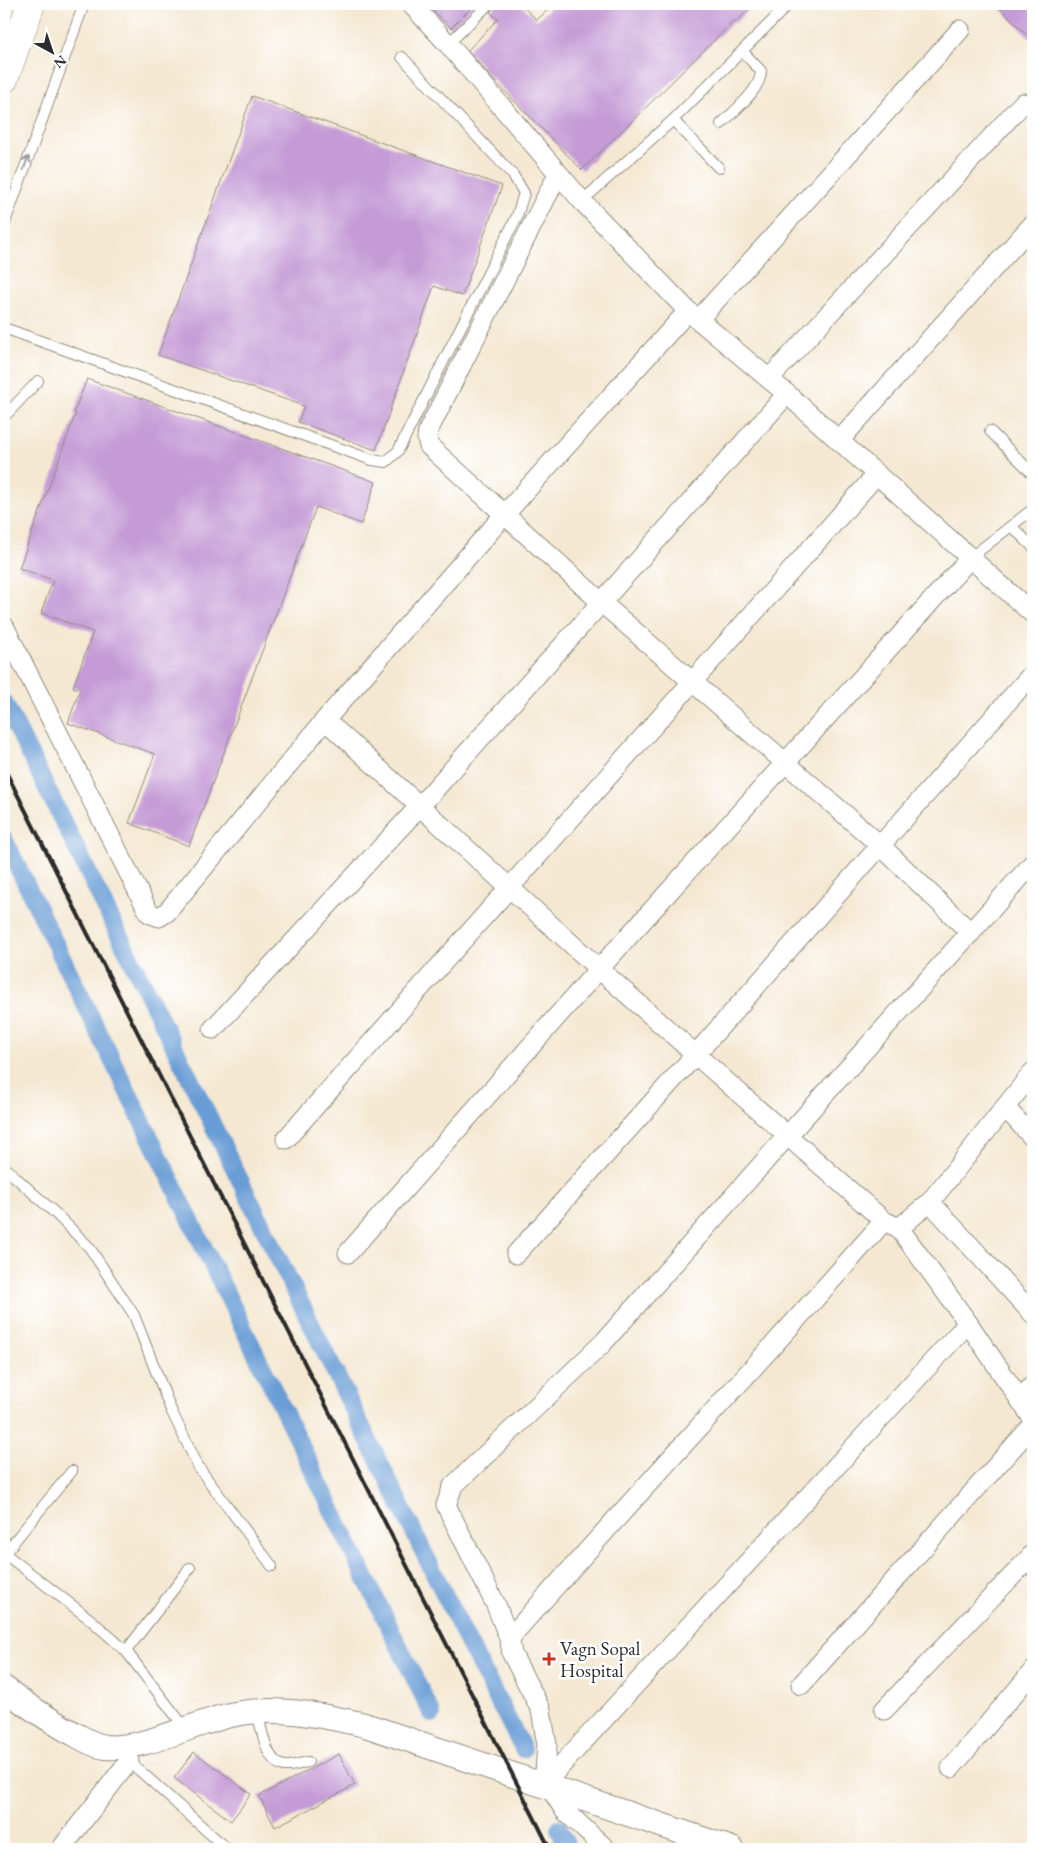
<svg xmlns="http://www.w3.org/2000/svg" width="1037" height="1853" viewBox="0 0 1037 1853" font-family="'EB Garamond',serif">
	<style>
		.lines { fill: none; stroke-linecap: round; stroke-linejoin: round }
		.canal { stroke: #699dd5; stroke-width: 18 }
		.building { fill: #c59bd6 }
		.service-casing { stroke: #908a7e; stroke-width: 12 }
		.minor-casing { stroke: #908a7e; stroke-width: 21 }
		.tertiary-casing { stroke: #908a7e; stroke-width: 26 }
		.trunk-casing { stroke: #908a7e; stroke-width: 29 }
		.service { stroke: #fff; stroke-width: 10 }
		.minor { stroke: #fff; stroke-width: 19 }
		.tertiary { stroke: #fff; stroke-width: 24 }
		.trunk { stroke: #fff; stroke-width: 28 }
		.rail { stroke: #2b2b2b; stroke-width: 4 }
		.oneway { stroke: #a0a0a0 }
		.poi-dot { fill: #c8321e; stroke: #fff; stroke-width: 2 }
		.labels { text-anchor: middle; dominant-baseline: central; stroke-width: 5; stroke-linejoin: round; paint-order: stroke }
		.poi-label { font-size: 19px; fill: #2b2b2b; stroke: #fff; text-anchor: start }
	</style>
	<rect width="100%" height="100%" fill="#fff"/>
	<filter id="ink" filterUnits="userSpaceOnUse"><feTurbulence type="fractalNoise" baseFrequency=".02" numOctaves="2"/><feDisplacementMap in="SourceGraphic" scale="10" xChannelSelector="R" yChannelSelector="G"/><feConvolveMatrix kernelMatrix="1 2 1 2 8 2 1 2 1" color-interpolation-filters="sRGB"/></filter>
	<filter id="wash" filterUnits="userSpaceOnUse"><feTurbulence type="fractalNoise" baseFrequency=".0096" numOctaves="4" result="noise"/><feDisplacementMap in="SourceGraphic" scale="20" xChannelSelector="R" yChannelSelector="G"/><feGaussianBlur stdDeviation="1.12" result="paint"/><feColorMatrix in="noise" values="0 0 0 0 0 0 0 0 0 0 0 0 0 0 0 0 0 1.4 0 .05"/><feComposite in="paint" operator="in"/></filter>
	<g filter="url(#wash)">
		<rect width="100%" height="100%" fill="#f4e8d2"/>
		<g class="lines">
			<!-- canal -->
			<g class="canal">
				<path d="M4 702 469 1644 523 1749"/>
				<path d="M4 839 432 1714"/>
				<path d="M559 1829 568 1849"/>
			</g>
		</g>
		<g id="blocks">
			<!-- building -->
			<g class="building">
				<path d="M426 4H475L451 28Z"/>
				<path d="M496 4H520L537 20 554 4H754L735 23 733 22 582 170 488 74 468 50 498 19 490 12Z"/>
				<path d="M996 4H1033V41Z"/>
				<path d="M252 96 502 186 462 296 434 286 376 450 298 422 304 406 158 355Z"/>
				<path d="M87 379 376 482 361 524 316 507 189 846 129 823 155 754 68 723 80 689 73 687 93 632 41 613 53 580 19 568 76 413 74 412Z"/>
				<path d="M194 1752 251 1794 231 1821 174 1778Z"/>
				<path d="M339 1754 355 1785 275 1827 259 1796Z"/>
			</g>
		</g>
	</g>
	<g filter="url(#ink)">
		<use href="#blocks" fill-opacity="0" stroke="#908a7e" stroke-width="1"/>
		<g class="lines">
			<!-- service casing -->
			<g class="service-casing">
				<g id="service">
					<path d="M448 44 489 4"/>
					<path d="M673 120 719 168"/>
					<path d="M721 124C734 111 761 90 761 71L742 51"/>
					<path d="M582 201 673 120 789 4"/>
					<path d="M4 225 84 4"/>
					<path d="M4 328 372 460 386 462 398 451 517 216 524 193 513 175 402 57"/>
					<path d="M4 417 38 381"/>
					<path d="M990 431 1033 474"/>
					<path d="M1011 526 1033 547"/>
					<path d="M971 557 1033 509"/>
					<path d="M4 1167 55 1213 89 1247 134 1315 171 1410 199 1468 272 1566"/>
					<path d="M4 1553 91 1620 126 1651 185 1728"/>
					<path d="M4 1554 72 1471"/>
					<path d="M126 1651 190 1568"/>
					<path d="M257 1712C262 1728 265 1763 285 1766 292 1767 301 1763 308 1762"/>
					<path d="M129 1761 227 1849"/>
				</g>
			</g>
			<!-- minor casing -->
			<g class="minor-casing">
				<g id="minor">
					<path d="M411 4 448 44 582 201 688 311 787 394 1033 614"/>
					<path d="M558 174 428 431 427 438 429 446 602 603 881 846 971 933"/>
					<path d="M698 320 960 30"/>
					<path d="M769 379 1023 103"/>
					<path d="M839 441 1033 224"/>
					<path d="M4 626 149 913 159 917 167 912 325 720 504 515 688 311"/>
					<path d="M325 720 599 969 884 1221 899 1228 968 1323 1033 1419"/>
					<path d="M213 1029 419 807 787 394"/>
					<path d="M1005 1107 1033 1138"/>
					<path d="M286 1139 877 474"/>
					<path d="M930 1202 1033 1314"/>
					<path d="M899 1228 930 1202 1033 1072"/>
					<path d="M348 1253 599 969 971 557"/>
					<path d="M516 1254 696 1054 1033 673"/>
					<path d="M1020 1400 1033 1385"/>
					<path d="M510 1641 514 1633C636 1495 762 1360 884 1221"/>
					<path d="M801 1685 1033 1425"/>
					<path d="M884 1710 1033 1554"/>
					<path d="M951 1768 1033 1671"/>
					<path d="M544 1784 547 1745 541 1710 512 1654 510 1641 496 1605 446 1505 453 1486 602 1344 788 1135 1033 863"/>
					<path d="M544 1784 968 1323"/>
					<path d="M549 1786 565 1811 606 1849"/>
					<path d="M61 1849 129 1761 127 1746"/>
				</g>
			</g>
			<!-- tertiary casing -->
			<g class="tertiary-casing">
				<path id="tertiary" d="M4 1688C24 1704 45 1717 67 1730 79 1736 91 1745 105 1747 140 1751 195 1723 230 1715 276 1705 320 1715 365 1725L732 1849"/>
			</g>
			<!-- trunk casing -->
			<g class="trunk-casing">
				<path id="trunk" d="M4 79 31 4"/>
			</g>
			<!-- service -->
			<use href="#service" class="service"/>
			<!-- minor -->
			<use href="#minor" class="minor"/>
			<!-- tertiary -->
			<use href="#tertiary" class="tertiary"/>
			<!-- trunk -->
			<use href="#trunk" class="trunk"/>
			<!-- rail -->
			<path class="rail" d="M4 768 550 1849"/>
		</g>
		<!-- one-way arrows -->
		<defs><path id="oneway-shaft" d="M-6 0H5M1.5-3L5.5 0L1.5 3" fill="none" stroke-width="1.6" stroke-linecap="round" stroke-linejoin="round" transform="scale(1.25)"/></defs>
		<use class="oneway" href="#oneway-shaft" transform="translate(26 163) rotate(-70)"/>
	</g>
	<!-- markers -->
	<path class="poi-dot" d="M546.5 1651.5h5v5h5v5h-5v5h-5v-5h-5v-5h5z"/>
	<g class="labels">
		<!-- poi labels -->
		<g class="poi-label">
			<text x="560" y="1648">Vagn Sopal<tspan x="560" dy="22">Hospital</tspan></text>
		</g>
	</g>
	<!-- margin -->
	<rect width="1037" height="1853" fill="none" stroke="#fff" stroke-width="20"/>
	<!-- north arrow -->
	<g transform="translate(52 52) rotate(140)" stroke="#ffffff" stroke-width="4" paint-order="stroke">
	<path d="M0-4L9 19L0 12L-9 19Z" fill="#2b2b2b"/>
	<text y="-8" font-size="14" font-weight="bold" text-anchor="middle" fill="#2b2b2b">N</text>
	</g>
</svg>
